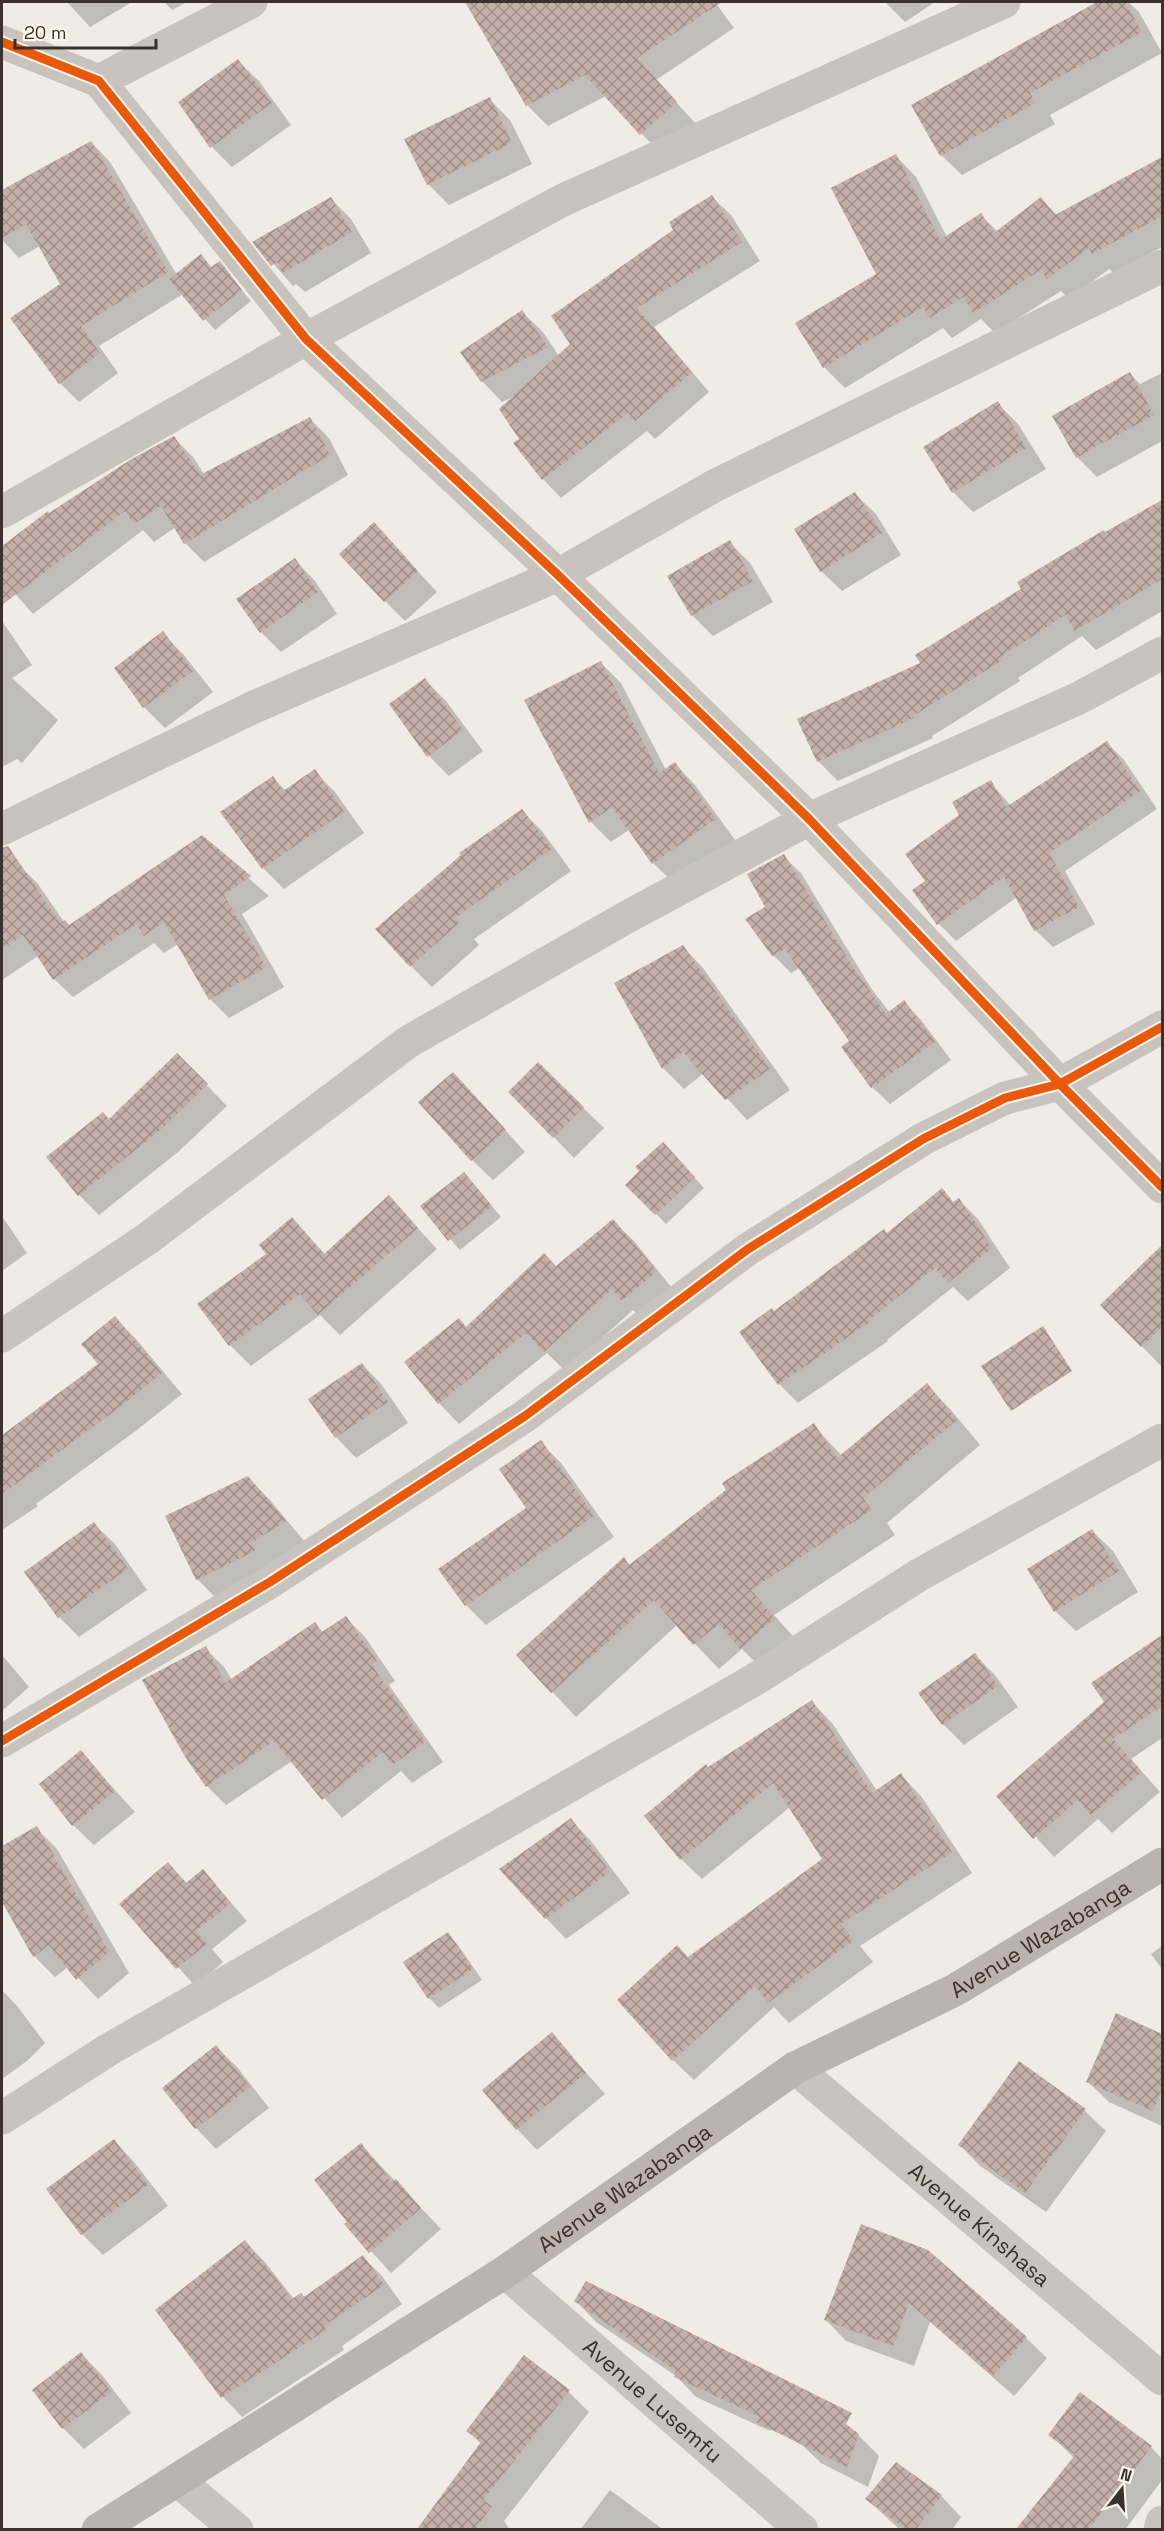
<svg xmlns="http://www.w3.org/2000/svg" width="1164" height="2531" viewBox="0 0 1164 2531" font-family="'Space Grotesk',sans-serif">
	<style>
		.shadow { fill: #0003 }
		.building { fill: url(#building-cross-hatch) }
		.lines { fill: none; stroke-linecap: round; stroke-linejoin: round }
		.minor { stroke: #c9c3be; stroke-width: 33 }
		.secondary { stroke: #bab3ae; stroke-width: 33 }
		.cycleway-casing { stroke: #fbf5ee; stroke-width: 13 }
		.cycleway { stroke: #e8590c; stroke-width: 9 }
		.labels { text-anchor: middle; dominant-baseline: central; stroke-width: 5; stroke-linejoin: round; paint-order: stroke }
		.street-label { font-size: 22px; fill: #3b302b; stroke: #fbf5ee }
	</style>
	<defs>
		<pattern id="building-cross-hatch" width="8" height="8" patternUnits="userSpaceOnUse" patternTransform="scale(1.5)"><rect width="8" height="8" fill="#c3afa7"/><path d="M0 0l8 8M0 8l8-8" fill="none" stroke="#a08f88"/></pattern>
	</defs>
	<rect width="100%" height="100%" fill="#f0ebe5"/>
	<!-- shadow -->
	<g class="shadow">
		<path d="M67 2H132L90 27Z"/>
		<path d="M164 2H187L172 10Z"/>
		<path d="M466 2H715L734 28 656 80 696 124 661 154 606 96 548 126 527 105Z"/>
		<path d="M885 2H935L905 22Z"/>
		<path d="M1100 2H1128L1139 12 1162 53 1050 115 1055 124 962 175 941 155 913 106Z"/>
		<path d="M238 61 259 81 291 125 232 167 212 147Z"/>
		<path d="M489 99 510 120 532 164 449 205 428 184Z"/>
		<path d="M91 142 110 162 177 275 201 256 212 268 219 263 251 301 215 330 183 294 99 346 118 373 79 402 60 383 62 285 40 246 19 258 2 240V191Z"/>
		<path d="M896 156 916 177 947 237 981 215 998 232 1041 199 1057 215 1108 192 1162 159V247L1114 273 1109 269 1069 299 1061 291 995 333 981 319 952 338 943 328 845 388 824 367 797 324 878 275Z"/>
		<path d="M712 197 731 215 760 261 654 327 709 392 655 439 647 431 561 498 543 479 521 439 513 397 502 402 482 381 522 312 543 332 559 356 675 230Z"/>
		<path d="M330 198 351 219 371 253 305 292 296 284 293 286 255 243Z"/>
		<path d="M1162 373V441L1097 477 1077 457 1130 374 1140 384Z"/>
		<path d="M997 403 1018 424 1046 469 973 512 953 492Z"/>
		<path d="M310 419 329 438 348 475 204 562 185 543 176 527 154 542 143 530 33 614 2 579V548L47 513 49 515 174 438 193 457 204 474Z"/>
		<path d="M855 494 876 514 901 555 842 591 821 571Z"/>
		<path d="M1162 502V611L1096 650 1082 636 1018 678 1020 681 932 736 933 738 838 781 818 761 923 664 1023 589 1105 534Z"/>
		<path d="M374 524 437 592 405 621 385 601Z"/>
		<path d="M729 542 750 563 773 602 713 636 692 615 669 577Z"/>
		<path d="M295 560 315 581 337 614 281 652 261 632Z"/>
		<path d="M2 621 32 665 12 678 58 720 22 763 17 759 2 767Z"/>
		<path d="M162 633 183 654 213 692 165 728 144 707 116 668Z"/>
		<path d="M601 663 621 683 666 770 675 764 695 785 735 840 674 883 653 863 630 829 611 842 591 822Z"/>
		<path d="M425 680 446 701 483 751 449 776 429 756Z"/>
		<path d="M1107 743 1124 760 1157 809 1065 871 1095 924 1053 947 1035 930 1017 897 956 941 939 924 927 881 961 815 990 782 1011 806Z"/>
		<path d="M314 771 335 792 364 833 284 889 263 868 273 778 286 791Z"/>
		<path d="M522 811 542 831 571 871 474 939 479 945 432 987 411 966Z"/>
		<path d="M201 837 269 896 242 914 284 987 229 1018 210 999 178 944 164 953 154 943 73 997 54 979 38 956 2 980V877L19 865 38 884 64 922 70 926Z"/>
		<path d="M783 856 801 873 871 988 890 1013 904 1002 921 1020 951 1060 890 1104 872 1087 851 1042 800 968 791 973 773 955 767 907Z"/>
		<path d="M683 947 703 968 790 1090 747 1120 704 1073 684 1089 663 1068 616 983Z"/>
		<path d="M177 1055 227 1106 178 1152 99 1215 79 1195 110 1121Z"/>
		<path d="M538 1064 604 1128 574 1158 510 1092Z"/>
		<path d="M473 1094 525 1152 493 1180 472 1160Z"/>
		<path d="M673 1154 704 1188 666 1224 627 1185Z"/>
		<path d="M474 1184 501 1217 460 1250 422 1207Z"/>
		<path d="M942 1191 954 1203 959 1200 978 1219 1010 1268 968 1301 953 1287 887 1340 888 1341 798 1403 779 1384 774 1312 888 1235Z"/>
		<path d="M389 1197 437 1249 340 1335 320 1315 251 1366 230 1345 199 1304 269 1254 292 1219 325 1254Z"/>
		<path d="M2 1216 27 1253 2 1271Z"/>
		<path d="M613 1221 634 1241 676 1293 643 1320 633 1310 565 1371 547 1353 459 1424 439 1403 406 1363 459 1320 467 1328 557 1268Z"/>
		<path d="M1162 1247V1367L1102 1305Z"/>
		<path d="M115 1318 135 1338 182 1394 137 1430 36 1504 38 1506 2 1530V1447L45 1418 101 1365Z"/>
		<path d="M362 1364 382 1385 408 1423 356 1458 336 1437Z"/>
		<path d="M927 1385 951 1410 980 1445 887 1523 895 1535 774 1615 799 1643 765 1672 742 1649 719 1669 677 1625 576 1717 518 1655 624 1559 630 1566 813 1425 842 1456Z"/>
		<path d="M540 1442 561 1463 614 1537 486 1625 466 1605 528 1508Z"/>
		<path d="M248 1478 269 1499 305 1542 218 1600 197 1579Z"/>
		<path d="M94 1524 115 1544 147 1590 79 1637 59 1617Z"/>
		<path d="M1092 1531 1113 1551 1138 1592 1076 1631 1055 1611Z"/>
		<path d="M346 1618 365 1637 395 1681 389 1685 443 1762 412 1783 401 1771 342 1818 292 1761 226 1805 207 1786 205 1648 224 1667 232 1680 314 1624 324 1633Z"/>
		<path d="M1162 1637V1738L1131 1759 1160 1792 1112 1833 1098 1819 1054 1857 999 1796 1106 1703 1093 1683Z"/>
		<path d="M2 1655 29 1687 2 1711Z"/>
		<path d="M975 1655 995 1675 1018 1707 964 1745 943 1724 920 1693Z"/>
		<path d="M812 1702 832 1723 877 1791 901 1775 921 1796 972 1873 860 1946 873 1962 789 2023 774 2007 694 2080 673 2060 689 1959 824 1860 790 1807 702 1879 681 1859 708 1768Z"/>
		<path d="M81 1753 135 1812 94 1845 73 1825Z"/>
		<path d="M571 1820 591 1841 630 1893 566 1939 546 1918Z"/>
		<path d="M36 1828 57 1849 129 1973 98 1999 68 1967 55 1977 34 1956 2 1899V1848Z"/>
		<path d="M168 1864 188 1884 203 1871 247 1921 212 1949 223 1962 195 1986 122 1904Z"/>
		<path d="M448 1934 458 1945 482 1980 439 2008 429 1998Z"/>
		<path d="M1162 1946V1969L1151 1954Z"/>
		<path d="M2 1990 17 2006 45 2043 27 2061 2 2079Z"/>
		<path d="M1117 2015 1162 2035V2126L1109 2102 1088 2082Z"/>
		<path d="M552 2034 605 2094 537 2150 517 2129Z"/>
		<path d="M216 2047 237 2067 269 2108 216 2149 196 2128 164 2088Z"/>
		<path d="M1019 2063 1085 2111 1106 2131 1046 2212 980 2166 960 2145Z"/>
		<path d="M114 2141 134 2162 168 2206 103 2255 82 2234 48 2189Z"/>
		<path d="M361 2145 441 2229 391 2273 346 2224 349 2222Z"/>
		<path d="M862 2226 1026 2338 1047 2358 1014 2396 930 2322 914 2366 846 2341 826 2320Z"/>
		<path d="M245 2242 264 2261 294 2299 305 2298 363 2257 382 2276 402 2304 342 2346 344 2350 242 2417 223 2397 157 2310Z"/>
		<path d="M576 2301 795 2397 770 2431 696 2397 676 2376 596 2322Z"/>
		<path d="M81 2354 102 2375 131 2413 84 2449 63 2428Z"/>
		<path d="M569 2392 589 2412 504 2521 510 2530H419L481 2444 468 2430Z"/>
		<path d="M1050 2434 1151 2447 1162 2459V2480L1125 2530H1018L1074 2458Z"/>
		<path d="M858 2435 879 2456 868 2487 821 2463 800 2443Z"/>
		<path d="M610 2490 661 2528 663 2530H580Z"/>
		<path d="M941 2496 961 2517 952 2530H900L867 2499Z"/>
	</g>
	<!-- building -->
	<g class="building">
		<path d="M465 2H722L637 58 677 102 640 135 585 75 526 106Z"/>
		<path d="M1097 2H1125L1142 32 1030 93 1035 103 940 156 911 105Z"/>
		<path d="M238 59 272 103 210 148 178 102Z"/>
		<path d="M490 97 512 143 427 185 404 139Z"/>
		<path d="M91 141 168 272 81 326 100 353 59 384 10 318 60 284 26 224 2 238V190Z"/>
		<path d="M896 154 940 240 981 213 994 233 1041 197 1055 215 1162 157V216L1092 254 1089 248 1047 279 1041 270 973 313 963 297 930 318 923 307 823 368 795 323 876 274 831 188Z"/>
		<path d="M712 195 742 242 637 308 692 372 635 421 628 413 542 480 513 443 519 439 499 409 570 344 551 316 673 230 669 222Z"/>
		<path d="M331 197 352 232 283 273 277 262 271 266 252 242Z"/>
		<path d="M201 254 211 267 220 261 242 290 203 321 169 279Z"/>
		<path d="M522 310 548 347 481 382 460 352Z"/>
		<path d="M1130 372 1154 415 1076 458 1052 416Z"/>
		<path d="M998 401 1026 448 952 493 923 447Z"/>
		<path d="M310 417 330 455 184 544 161 506 134 524 125 511 2 605V546L48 511 49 513 130 460 174 436 200 475Z"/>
		<path d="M855 492 882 533 820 572 794 529Z"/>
		<path d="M1162 500V579L1075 631 1065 615 999 658 1001 661 913 716 914 718 817 762 797 719 920 663 915 655 1021 589 1017 582 1104 530 1105 532Z"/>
		<path d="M374 522 418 571 384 602 339 554Z"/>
		<path d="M730 540 753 581 691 616 667 576Z"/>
		<path d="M295 558 318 592 260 633 236 599Z"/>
		<path d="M163 631 193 671 143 708 114 668Z"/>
		<path d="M601 661 659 773 675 762 716 819 652 864 612 807 589 823 524 700Z"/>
		<path d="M425 678 463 730 427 757 389 704Z"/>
		<path d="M1107 741 1140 791 1049 853 1079 907 1034 931 1004 877 937 925 912 890 925 881 905 854 959 815 952 802 991 780 1006 807Z"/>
		<path d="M315 769 344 812 262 869 220 812 273 776 283 791Z"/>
		<path d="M522 809 552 849 455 918 459 923 410 967 375 929 461 855 459 853Z"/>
		<path d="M202 835 251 876 224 895 266 967 209 1000 164 922 144 936 136 924 53 980 23 935 2 949V848L8 846 60 923 65 920 69 925Z"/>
		<path d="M784 854 859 977 860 976 886 1014 904 1000 935 1042 871 1088 841 1047 849 1041 785 949 772 956 745 919 765 907 747 874Z"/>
		<path d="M683 945 770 1069 725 1100 683 1052 662 1069 614 983Z"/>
		<path d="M177 1053 208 1084 158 1132 78 1196 46 1157 103 1112 109 1119Z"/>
		<path d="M538 1062 584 1107 553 1138 508 1092Z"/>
		<path d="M453 1072 506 1130 471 1161 418 1102Z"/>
		<path d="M663 1142 695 1177 655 1215 625 1185 639 1171 635 1167Z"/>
		<path d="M464 1172 492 1206 448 1241 420 1206Z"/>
		<path d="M942 1188 953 1202 959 1198 992 1248 948 1283 935 1268 869 1320 870 1322 778 1385 739 1332 772 1308 774 1311 884 1229 887 1233Z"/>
		<path d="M389 1195 418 1228 318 1315 300 1294 229 1346 197 1304 266 1254 259 1245 292 1217 324 1254Z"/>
		<path d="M613 1219 657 1271 622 1301 612 1289 544 1352 526 1333 438 1404 404 1362 459 1318 466 1327 544 1253 556 1266Z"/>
		<path d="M1162 1245V1327L1141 1347 1100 1305Z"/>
		<path d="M115 1316 162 1373 116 1410 2 1494V1435L98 1364 81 1344Z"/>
		<path d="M1043 1326 1072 1371 1011 1411 981 1366Z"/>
		<path d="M362 1363 388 1402 335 1438 308 1399Z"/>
		<path d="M927 1383 957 1420 863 1498 872 1510 751 1590 775 1618 740 1649 719 1624 693 1645 654 1600 551 1693 516 1655 624 1557 629 1565 726 1490 722 1483 814 1423 837 1458Z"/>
		<path d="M541 1440 594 1516 465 1606 438 1569 526 1508 499 1469Z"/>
		<path d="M248 1476 286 1521 251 1543 255 1551 196 1580 165 1516Z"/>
		<path d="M94 1522 128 1569 58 1618 24 1572Z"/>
		<path d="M1092 1529 1119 1571 1054 1612 1027 1569Z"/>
		<path d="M346 1616 377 1661 372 1665 425 1742 392 1765 383 1752 322 1800 274 1741 206 1787 184 1755 142 1680 206 1646 225 1683 315 1622 322 1632Z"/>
		<path d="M1162 1635V1706L1113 1739 1142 1772 1091 1815 1078 1800 1033 1839 996 1796 1104 1702 1091 1683Z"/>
		<path d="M975 1653 998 1686 942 1725 918 1693Z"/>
		<path d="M812 1700 872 1793 901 1773 952 1852 841 1924 853 1941 768 2003 755 1986 672 2061 617 2000 677 1945 688 1957 822 1859 773 1783 680 1860 644 1816 706 1764 708 1767Z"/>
		<path d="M81 1750 115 1791 72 1826 39 1784Z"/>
		<path d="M571 1818 610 1872 545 1919 499 1869Z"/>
		<path d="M37 1826 109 1952 76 1980 49 1945 33 1957 2 1902V1846Z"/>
		<path d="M168 1862 186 1883 203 1869 231 1903 196 1931 207 1944 176 1969 119 1904Z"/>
		<path d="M448 1932 473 1969 428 1999 403 1962Z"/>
		<path d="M1116 2013 1162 2034V2088L1153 2111 1086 2082Z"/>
		<path d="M552 2032 586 2073 516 2130 482 2090Z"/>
		<path d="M216 2045 250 2087 195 2129 162 2088Z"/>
		<path d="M1019 2061 1086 2109 1025 2193 958 2145Z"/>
		<path d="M114 2139 148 2185 81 2235 46 2189Z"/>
		<path d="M361 2143 392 2182 396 2179 421 2208 369 2253 344 2224 347 2222 314 2180Z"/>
		<path d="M861 2224 928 2250 1027 2337 993 2376 909 2303 893 2346 824 2320Z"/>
		<path d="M245 2240 292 2299 301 2293 304 2297 363 2255 384 2285 324 2326 326 2330 221 2398 155 2310Z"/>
		<path d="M586 2281 852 2413 846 2424 859 2434 847 2467 756 2422 759 2416 674 2377 676 2371 574 2301Z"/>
		<path d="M81 2352 111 2392 62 2429 32 2390Z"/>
		<path d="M524 2355 570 2390 483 2500 492 2506 475 2529H417L481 2442 466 2431Z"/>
		<path d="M1080 2392 1152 2446 1089 2529H1016L1075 2455 1048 2435Z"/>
		<path d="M896 2462 942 2495 916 2529H906L865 2499Z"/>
	</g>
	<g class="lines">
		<!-- minor -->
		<g class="minor">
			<path d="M2 42 99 81 306 339 558 575 809 819 1060 1084 1162 1187"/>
			<path d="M99 81 251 2"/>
			<path d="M2 512 306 339 563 200 1004 2"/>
			<path d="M2 829 254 707 558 575 714 486 1162 266"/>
			<path d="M2 1336 147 1239 408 1042 627 917 809 819 1079 698 1162 653"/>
			<path d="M2 1741 270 1582 525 1416 748 1249 923 1139 1005 1098 1060 1084 1162 1027"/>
			<path id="s1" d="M795 2068 1162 2379"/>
			<path d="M2 2118 108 2050 754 1680 919 1575 1162 1440"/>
			<path id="s2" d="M505 2272 802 2530"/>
			<path d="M177 2480 237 2530"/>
			<path d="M1160 2530 1162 2522"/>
		</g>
		<!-- secondary -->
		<path class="secondary" id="s3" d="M98 2530 505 2272 795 2068 955 1990 1162 1864"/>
		<!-- cycleway casing -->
		<g class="cycleway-casing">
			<g id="cycleway">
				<path d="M2 42 99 81 306 339 558 575 809 819 1060 1084 1162 1187"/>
				<path d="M2 1741 270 1582 525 1416 748 1249 923 1139 1005 1098 1060 1084 1162 1027"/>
			</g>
		</g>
		<!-- cycleway -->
		<use href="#cycleway" class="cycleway"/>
	</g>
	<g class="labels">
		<!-- street labels -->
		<g class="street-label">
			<text stroke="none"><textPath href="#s3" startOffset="1114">Avenue Wazabanga</textPath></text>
			<text stroke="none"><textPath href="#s3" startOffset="628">Avenue Wazabanga</textPath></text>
			<text stroke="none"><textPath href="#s1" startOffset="242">Avenue Kinshasa</textPath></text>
			<text stroke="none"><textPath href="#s2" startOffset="196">Avenue Lusemfu</textPath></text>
		</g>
	</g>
	<!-- border -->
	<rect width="1164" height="2531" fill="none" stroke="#3b302b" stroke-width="6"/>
	<!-- north arrow -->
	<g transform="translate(1122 2489) rotate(17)" stroke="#fbf5ee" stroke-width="4.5" paint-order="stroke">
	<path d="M0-4.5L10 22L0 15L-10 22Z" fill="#3b302b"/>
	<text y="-9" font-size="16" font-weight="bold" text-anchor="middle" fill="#3b302b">N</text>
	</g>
	<!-- scale -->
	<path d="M15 39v9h141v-9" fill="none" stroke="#3b302b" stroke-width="3"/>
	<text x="24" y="39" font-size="18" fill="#3b302b" stroke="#fbf5ee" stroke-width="4.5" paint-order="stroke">20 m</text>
</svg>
